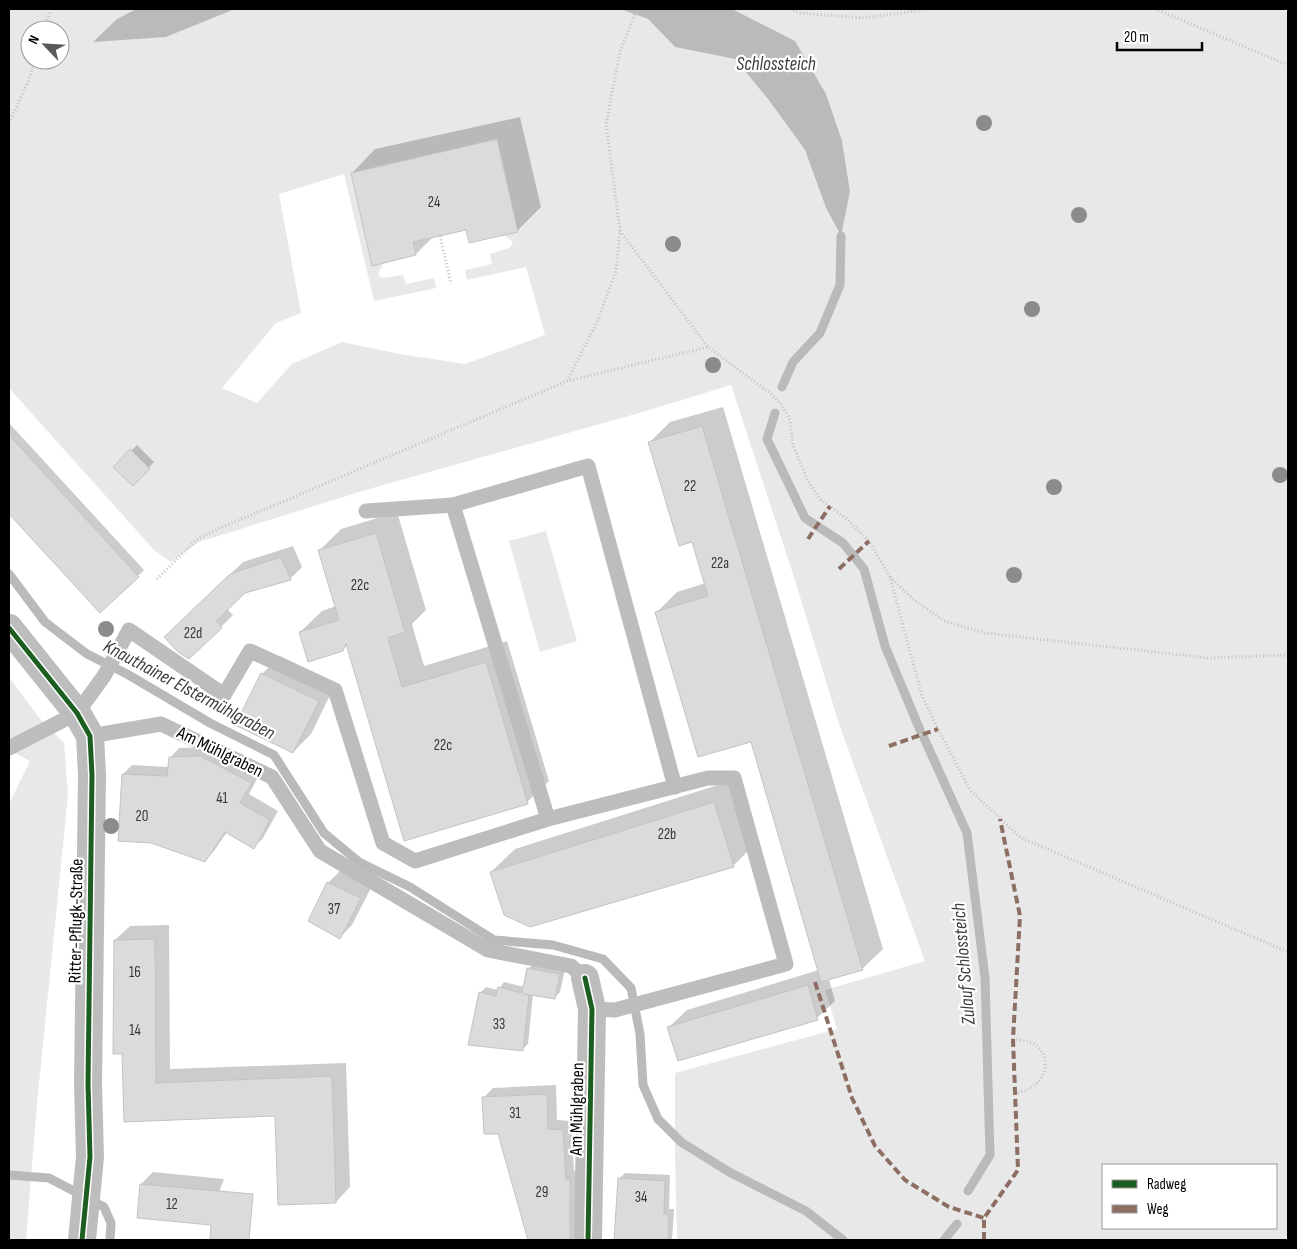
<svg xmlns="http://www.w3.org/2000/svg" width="1297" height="1249" viewBox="0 0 1297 1249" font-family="'Sofia Sans Condensed',sans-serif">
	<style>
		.green { fill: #e8e8e8; fill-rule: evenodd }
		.water { fill: #bababa }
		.shadow { fill: #0003 }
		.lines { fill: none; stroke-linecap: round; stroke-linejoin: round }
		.stream { stroke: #bababa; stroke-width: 9 }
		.building { fill: #dbdbdb; stroke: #c3c3c3 }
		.path { stroke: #c2c2c2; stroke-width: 3; stroke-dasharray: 1 2.5; stroke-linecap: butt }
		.service { stroke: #bdbdbd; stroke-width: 15 }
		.minor { stroke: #bdbdbd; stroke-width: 28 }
		.quiet { stroke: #8d6e63; stroke-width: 4; stroke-dasharray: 8 4; stroke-linecap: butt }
		.cycleway-casing { stroke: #fff; stroke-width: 8 }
		.cycleway { stroke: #1b5e20; stroke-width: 5 }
		.tree { fill: #8b8b8b }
		.labels { text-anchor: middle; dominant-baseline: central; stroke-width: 4.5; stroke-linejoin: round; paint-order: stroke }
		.number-label { font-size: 15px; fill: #373737 }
		.street-label { font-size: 18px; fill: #000; stroke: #fff }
		.water-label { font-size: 19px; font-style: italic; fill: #3d3d3d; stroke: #fff }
	</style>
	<rect width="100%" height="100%" fill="#fff"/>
	<!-- green -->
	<g class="green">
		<path d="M9 9H136L117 19 166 37 235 9H620L648 19 675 47 735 59 768 99 805 150 826 208 840 235 850 190 842 141 732 9H719H1282L1288 12V1240H677L675 1153V1073L837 1029 825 990 925 961 840 727 793 574 731 385 639 413 362 491 199 542 171 562 154 550 9 388ZM30 30H60V60H30ZM438 153 504 235 513 242 510 248 490 254 492 264 465 270 467 280 526 267 545 335 465 364 400 354 342 342 292 364 257 403 222 388 276 323 301 313 279 194 344 174 374 301 436 288 434 278 406 284 403 275 382 278 378 274 383 263 372 265 351 173 395 162 398 175 408 159ZM1103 1165H1276V1228H1103Z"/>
		<path d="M546 531 577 641 540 652 509 541Z"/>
		<path d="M9 677 40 719 64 743 68 795 37 1104 26 1240H9V804L30 761 9 750Z"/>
	</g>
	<!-- water -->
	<g class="water">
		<path d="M136 9H235L166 37 93 42 117 19Z"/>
		<path d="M620 9H732L795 41 826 94 842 141 850 191 841 236 826 208 805 150 768 99 735 59 675 47 648 19Z"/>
	</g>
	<!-- shadow -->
	<g class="shadow">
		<path d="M520 117 541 207 517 231 467 228 434 236 416 254 352 173 375 149Z"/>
		<path d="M723 407 883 949 862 969 829 979 835 1001 817 1018 669 1027 687 1010 819 970 752 740 656 613 677 592 706 583 693 541 649 443 670 422Z"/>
		<path d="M9 423 144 570 100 612 9 513Z"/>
		<path d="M137 445 154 462 133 485 115 467Z"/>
		<path d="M397 512 426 610 412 624 424 666 507 641 549 781 527 802 347 645 342 650 300 632 322 611 336 606 319 551 341 529Z"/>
		<path d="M293 546 302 567 290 579 245 592 227 609 233 615 221 627 177 626 243 562Z"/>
		<path d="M280 656 336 683 311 734 293 752 262 674Z"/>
		<path d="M210 747 260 773 249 794 278 811 263 838 254 847 227 832 214 851 205 860 123 774 132 765 169 767 170 758 179 748Z"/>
		<path d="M737 779 757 842 734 865 530 926 491 872 515 849Z"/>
		<path d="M340 871 372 886 352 925 340 937 328 883Z"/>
		<path d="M169 925 170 1069 346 1063 350 1187 336 1202 280 1204 276 1115 125 1121 123 1053 115 940 130 926Z"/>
		<path d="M534 963 565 969 560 992 554 998 533 994 528 1044 522 1050 480 993 486 987 498 990 504 982 524 987 528 969Z"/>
		<path d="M556 1085 557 1120 571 1121 574 1171H579L581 1240H528L527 1233 499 1133 484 1097 493 1088Z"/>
		<path d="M153 1172 224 1179 212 1210 141 1184Z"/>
		<path d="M625 1173 670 1175 669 1209H674L672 1240H616L619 1179Z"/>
	</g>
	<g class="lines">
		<!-- stream -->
		<g class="stream">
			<path d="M782 387 793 362 820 333 840 285 841 236"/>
			<path d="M775 413 767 439 805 518 843 543 864 569 885 646 920 730"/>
			<path d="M9 574 45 622 87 654 127 674 210 723 274 755 324 833 359 862 410 887 494 940 553 945 603 959 631 988 640 1034 643 1085 658 1119 681 1142 729 1172 806 1211 843 1240"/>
			<path d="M924 738 967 833 985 978 990 1155 968 1191"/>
			<path d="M9 1175 49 1178 104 1207 111 1223 110 1240"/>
			<path d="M944 1240 957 1224"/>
		</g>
	</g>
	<!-- building -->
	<g class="building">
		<path d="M497 139 518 232 469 243 466 230 413 242 416 255 372 266 351 173Z"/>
		<path d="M702 426 863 970 821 982 751 742 698 757 655 612 708 596 692 542 679 546 648 442Z"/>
		<path d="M9 435 139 577 100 613 9 514Z"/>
		<path d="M130 449 150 469 133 486 113 467Z"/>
		<path d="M376 533 405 632 388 638 402 687 486 662 528 804 404 841 346 644 343 651 308 662 299 632 339 620 318 550Z"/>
		<path d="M281 557 291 580 245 593 216 621 222 628 189 659 178 652 164 637 230 574Z"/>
		<path d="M261 673 319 701 293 753 235 725Z"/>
		<path d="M200 756 252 783 240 803 270 820 254 849 225 832 205 862 151 843 118 841 122 774 167 776 169 757Z"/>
		<path d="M714 802 734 867 530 927 504 915 490 872Z"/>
		<path d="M327 882 361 898 340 939 308 921Z"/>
		<path d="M155 939 156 1083 332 1076 336 1203 278 1205 275 1116 124 1122 122 1054H113L114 940Z"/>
		<path d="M527 968 560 974 555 999 524 994 529 995 523 1051 468 1045 479 992 496 996 498 987 522 993Z"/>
		<path d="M808 985 818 1020 678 1061 667 1027Z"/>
		<path d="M547 1094 548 1129 563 1130 566 1180 570 1179V1240H528L498 1134H484L482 1097Z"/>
		<path d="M618 1178 665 1181 664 1214H669L668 1240H614Z"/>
		<path d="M140 1184 253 1194 249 1240 210 1239 211 1225 137 1218Z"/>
	</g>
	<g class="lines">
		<!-- path -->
		<g class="path">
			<path d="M790 9 800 13 864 18 930 9"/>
			<path d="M1155 9 1288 65"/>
			<path d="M44 30 51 9"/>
			<path d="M9 123 28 82 35 60"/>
			<path d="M620 231 708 347 771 394 782 405 790 420 793 445 808 481 821 500 847 519 869 541 890 577 922 696 938 729 970 790 1021 838 1288 952"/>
			<path d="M440 236 451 284"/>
			<path d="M567 381 597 322 616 271 620 231 606 124 620 52 637 9"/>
			<path d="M890 577 914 600 944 621 985 633 1208 658 1288 655"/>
			<path d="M157 579 196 540 218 529 567 381 708 347"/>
			<path d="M1013 1039C1019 1040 1027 1040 1032 1043 1052 1054 1048 1079 1030 1088 1026 1091 1020 1092 1015 1093"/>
		</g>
		<!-- service -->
		<g class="service">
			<path d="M453 505 588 466 675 787"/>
			<path d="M366 511 453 505 548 819"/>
			<path d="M90 736 161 724 272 777 320 851 488 950 571 966 585 978"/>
			<path d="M9 748 77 713 104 676 129 630 224 695 250 651 335 690 383 843 415 861 548 819 708 778H734L786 964 615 1010 592 1009"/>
		</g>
		<!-- minor -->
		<g class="minor">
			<path d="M9 628 77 713 90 736 92 775 88 1084 90 1157 82 1240"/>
			<path d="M585 978 592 1009 588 1240"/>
		</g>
		<!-- quiet -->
		<g class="quiet">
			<path d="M808 539 830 506"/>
			<path d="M839 569 869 541"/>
			<path d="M889 746 938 729"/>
			<path d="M815 982 852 1098 875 1146 905 1180 949 1207 984 1218"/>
			<path d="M984 1240V1218L1018 1170 1013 1039 1020 916 1000 819"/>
		</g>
		<!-- cycleway casing -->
		<g class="cycleway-casing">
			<g id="cycleway">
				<path d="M9 628 77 713 90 736 92 775 88 1084 90 1157 82 1240"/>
				<path d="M585 978 592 1009 588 1240"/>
			</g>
		</g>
		<!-- cycleway -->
		<use href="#cycleway" class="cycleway"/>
	</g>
	<!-- trees -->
	<g class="tree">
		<circle cx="984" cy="123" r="8"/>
		<circle cx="1079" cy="215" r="8"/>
		<circle cx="673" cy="244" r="8"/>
		<circle cx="1032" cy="309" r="8"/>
		<circle cx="713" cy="365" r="8"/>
		<circle cx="1280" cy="475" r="8"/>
		<circle cx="1054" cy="487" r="8"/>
		<circle cx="1014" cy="575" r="8"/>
		<circle cx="106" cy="629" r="8"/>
		<circle cx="111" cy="826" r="8"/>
	</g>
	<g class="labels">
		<!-- number labels -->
		<g class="number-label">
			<text x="434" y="202">24</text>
			<text x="690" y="486">22</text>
			<text x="720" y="563">22a</text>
			<text x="360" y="585">22c</text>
			<text x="193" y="633">22d</text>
			<text x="443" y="745">22c</text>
			<text x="222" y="798">41</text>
			<text x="142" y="816">20</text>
			<text x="667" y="834">22b</text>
			<text x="334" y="909">37</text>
			<text x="135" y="972">16</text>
			<text x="499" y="1024">33</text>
			<text x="135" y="1030">14</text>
			<text x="515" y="1113">31</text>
			<text x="542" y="1192">29</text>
			<text x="641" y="1197">34</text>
			<text x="172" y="1204">12</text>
		</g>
		<!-- street labels -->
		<g class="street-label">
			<text transform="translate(220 752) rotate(26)">Am Mühlgraben</text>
			<text transform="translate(76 921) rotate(-89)">Ritter-Pflugk-Straße</text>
			<text transform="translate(577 1109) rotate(-89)">Am Mühlgraben</text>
		</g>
		<!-- water labels -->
		<g class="water-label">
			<text x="776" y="64">Schlossteich</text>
			<text transform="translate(189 690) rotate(28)">Knauthainer Elstermühlgraben</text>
			<text transform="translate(964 964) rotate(-95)">Zulauf Schlossteich</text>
		</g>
	</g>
	<!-- border -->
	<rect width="1297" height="1249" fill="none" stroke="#000000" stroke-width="20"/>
	<!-- legend -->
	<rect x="1102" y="1164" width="175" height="65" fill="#ffffff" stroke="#999999"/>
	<rect x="1112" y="1180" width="25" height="8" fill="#1b5e20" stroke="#999999"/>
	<text x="1147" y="1189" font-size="15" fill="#000000">Radweg</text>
	<rect x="1112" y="1205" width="25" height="8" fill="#8d6e63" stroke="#999999"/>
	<text x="1147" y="1214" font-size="15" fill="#000000">Weg</text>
	<!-- north arrow -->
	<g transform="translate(45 45) rotate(295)"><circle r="24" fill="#ffffff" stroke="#999999"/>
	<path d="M0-4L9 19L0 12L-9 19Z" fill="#595959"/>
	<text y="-8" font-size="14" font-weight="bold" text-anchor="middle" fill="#000000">N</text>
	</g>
	<!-- scale -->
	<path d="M1117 42v8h85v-8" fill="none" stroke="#000000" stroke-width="2.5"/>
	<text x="1124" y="42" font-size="15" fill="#000000" stroke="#ffffff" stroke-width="4" paint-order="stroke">20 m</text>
</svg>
